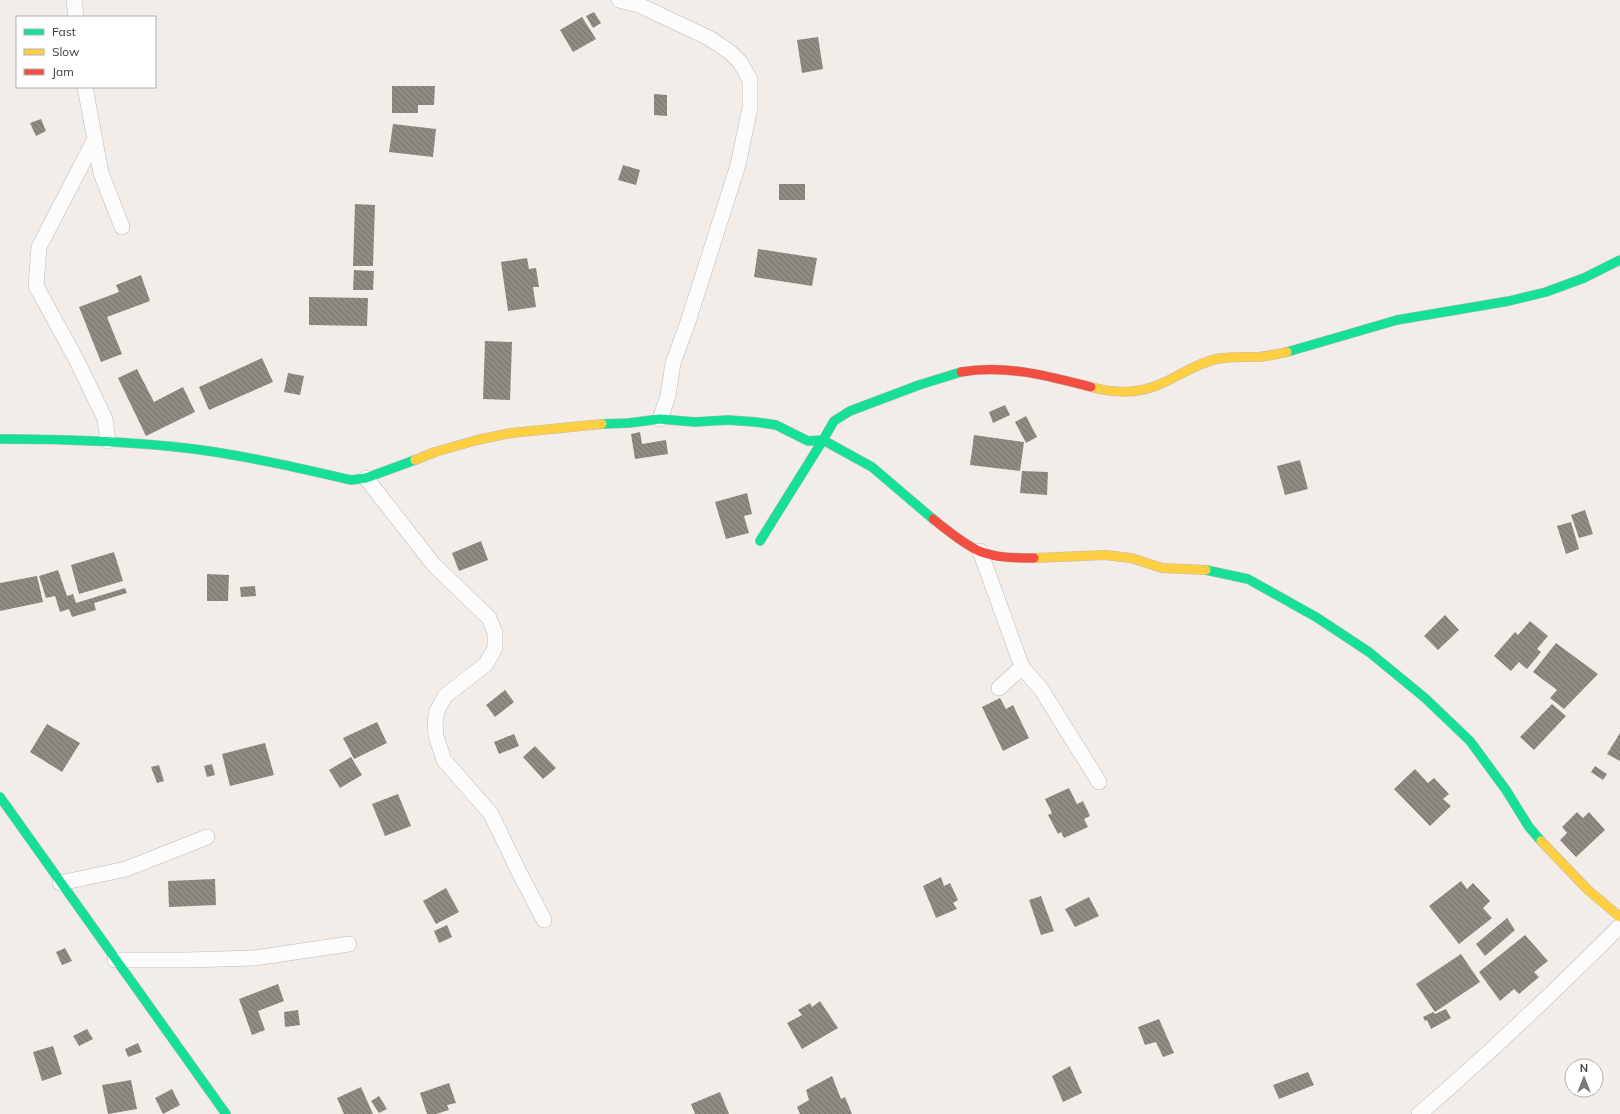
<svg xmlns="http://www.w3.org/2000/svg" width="1620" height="1114" viewBox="0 0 1620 1114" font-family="Mulish,sans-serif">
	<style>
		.building { fill: url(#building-back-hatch) }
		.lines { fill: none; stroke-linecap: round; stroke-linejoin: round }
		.street-casing { stroke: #bebab6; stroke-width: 16 }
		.fast-casing { stroke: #bebab6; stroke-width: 10 }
		.slow-casing { stroke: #bebab6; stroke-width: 10 }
		.jam-casing { stroke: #bebab6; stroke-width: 10 }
		.street { stroke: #fdfcfc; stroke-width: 15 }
		.fast { stroke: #16e098; stroke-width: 9 }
		.slow { stroke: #ffcf43; stroke-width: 9 }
		.jam { stroke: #f24e42; stroke-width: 9 }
	</style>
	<defs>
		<pattern id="building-back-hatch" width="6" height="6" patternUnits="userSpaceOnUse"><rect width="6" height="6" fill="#908b82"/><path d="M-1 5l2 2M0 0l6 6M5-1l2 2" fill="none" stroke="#77736b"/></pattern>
	</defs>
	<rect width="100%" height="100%" fill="#f2ede8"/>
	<!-- building -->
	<g class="building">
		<path d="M594 12 601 23 593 28 586 16Z"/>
		<path d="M582 17 596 39 573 52 560 30Z"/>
		<path d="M818 37 823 69 802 73 797 40Z"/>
		<path d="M392 86H435L434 105H418V113H392Z"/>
		<path d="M654 94 667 95V116L654 115Z"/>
		<path d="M41 119 46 131 36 136 30 123Z"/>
		<path d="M393 124 436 129 433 157 389 152Z"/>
		<path d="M623 165 640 170 636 185 618 180Z"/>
		<rect x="779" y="184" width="26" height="16"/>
		<path d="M355 204 375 205 373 266H353Z"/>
		<path d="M758 249 817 258 812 286 754 277Z"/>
		<path d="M527 258 529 269 536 268 539 287H533L536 307 508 311 501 262Z"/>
		<path d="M354 270 374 271 373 290H353Z"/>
		<path d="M141 275 150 301 107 317 122 354 101 362 79 307 119 292 116 285Z"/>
		<path d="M309 297 368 298 367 326 309 325Z"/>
		<path d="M485 341 512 342 510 400 483 399Z"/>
		<path d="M262 358 273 382 209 410 199 387Z"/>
		<path d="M137 369 154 402 183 387 195 412 146 436 118 378Z"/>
		<path d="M288 373 304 376 300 395 284 392Z"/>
		<path d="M1005 405 1010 415 993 423 989 412Z"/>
		<path d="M1026 416 1037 437 1026 443 1015 422Z"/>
		<path d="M640 432 642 444 666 440 668 454 635 459 631 434Z"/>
		<path d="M974 435 1024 442 1020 471 970 465Z"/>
		<path d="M1300 460 1308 489 1285 495 1277 466Z"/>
		<path d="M1022 471 1048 472 1047 495 1020 493Z"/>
		<path d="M747 493 752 514 744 516 749 533 726 539 715 502Z"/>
		<path d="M1585 510 1593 534 1579 538 1571 515Z"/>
		<path d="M1571 522 1579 549 1566 554 1557 526Z"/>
		<path d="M481 541 488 560 459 571 452 553Z"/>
		<path d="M114 552 123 581 79 594 71 565Z"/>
		<path d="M58 570 67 596 73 594 76 603 125 588 127 593 94 603 96 610 72 617 69 609 60 612 55 596 46 598 39 576Z"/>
		<path d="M207 574 229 575 228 601H207Z"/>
		<path d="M37 576 43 602 0 611V583Z"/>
		<path d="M255 586 256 596 241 597 240 587Z"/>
		<path d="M1445 615 1459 630 1438 650 1424 636Z"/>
		<path d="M1530 621 1548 636 1537 649 1541 652 1527 669 1519 662 1511 671 1494 656 1515 632 1518 635Z"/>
		<path d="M1556 643 1598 674 1564 709 1550 698 1557 690 1533 672Z"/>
		<path d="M505 690 514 702 495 717 486 705Z"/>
		<path d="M1000 698 1006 709 1013 705 1029 738 1003 751 982 707Z"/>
		<path d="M1552 704 1566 716 1534 750 1520 737Z"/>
		<path d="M377 722 387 743 354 759 343 738Z"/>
		<path d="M47 724 80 743 62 772 30 752Z"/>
		<path d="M1620 733V761L1607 754Z"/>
		<path d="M514 734 519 746 499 754 494 742Z"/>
		<path d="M265 743 274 775 230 786 222 754Z"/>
		<path d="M535 746 556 768 543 779 523 757Z"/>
		<path d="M351 757 362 775 340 788 329 770Z"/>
		<path d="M212 764 215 775 207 777 204 766Z"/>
		<path d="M159 765 164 781 157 783 151 767Z"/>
		<path d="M1595 766 1607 774 1603 780 1591 772Z"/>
		<path d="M1415 769 1428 783 1434 778 1449 794 1443 799 1451 806 1430 826 1394 789Z"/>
		<path d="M1069 788 1077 804 1083 801 1090 816 1084 819 1088 827 1064 838 1061 832 1058 834 1048 815 1052 813 1045 799Z"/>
		<path d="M398 794 411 826 385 836 372 804Z"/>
		<path d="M1577 812 1583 818 1589 812 1605 830 1576 857 1560 840 1567 833 1562 827Z"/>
		<path d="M941 877 944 886 950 883 958 900 953 903 957 909 936 918 923 886Z"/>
		<path d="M215 879 216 905 169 907 168 881Z"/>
		<path d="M1461 881 1467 889 1473 883 1490 901 1483 908 1492 918 1459 944 1429 906Z"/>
		<path d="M446 888 459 912 436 924 423 901Z"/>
		<path d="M1041 896 1054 931 1041 935 1029 900Z"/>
		<path d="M1089 897 1099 916 1075 927 1065 909Z"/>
		<path d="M1507 918 1515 930 1485 956 1476 944Z"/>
		<path d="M447 925 452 937 439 943 434 931Z"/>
		<path d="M1525 935 1548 961 1534 972 1539 977 1519 994 1514 989 1500 1001 1479 972Z"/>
		<path d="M65 948 72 961 62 965 56 952Z"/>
		<path d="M1461 954 1480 982 1435 1012 1416 984Z"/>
		<path d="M278 984 284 1001 258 1011 265 1030 252 1035 239 999Z"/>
		<path d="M820 1001 838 1028 802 1049 787 1023 802 1015 798 1010 810 1003 812 1007Z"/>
		<path d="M1446 1009 1451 1018 1431 1029 1427 1020 1425 1021 1423 1017 1433 1012 1435 1014Z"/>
		<path d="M298 1010 300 1025 285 1027 284 1012Z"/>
		<path d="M1159 1019 1174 1053 1163 1057 1156 1042 1145 1045 1138 1027Z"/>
		<path d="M87 1029 93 1039 79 1046 73 1036Z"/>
		<path d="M138 1043 142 1052 128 1057 125 1049Z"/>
		<path d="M53 1046 62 1074 42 1081 33 1052Z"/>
		<path d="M1070 1066 1082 1093 1063 1102 1052 1076Z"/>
		<path d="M1308 1072 1314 1085 1279 1099 1273 1085Z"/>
		<path d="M832 1076 841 1099 845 1097 852 1114H800L797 1107 809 1100 806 1090Z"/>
		<path d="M131 1080 137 1109 108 1114 102 1085Z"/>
		<path d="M449 1083 456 1103 447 1105 449 1110 436 1114H427L420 1093Z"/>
		<path d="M361 1087 373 1114H344L337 1098Z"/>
		<path d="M172 1089 180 1105 163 1114 155 1098Z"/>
		<path d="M720 1092 729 1114H695L691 1104Z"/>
		<path d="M379 1096 387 1109 379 1113 371 1101Z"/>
	</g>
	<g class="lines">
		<!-- street casing -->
		<g class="street-casing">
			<g id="street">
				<path d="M74 0 76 17"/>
				<path d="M619 0 639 5 709 38 730 52 740 62 750 80V108L738 165 688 322 673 363 668 396 660 419"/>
				<path d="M85 87 101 173 122 227"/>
				<path d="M95 139 39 247 36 286 76 359 105 419 108 441"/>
				<path d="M366 478 434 565 489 618 495 633V648L486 664 445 696 437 711 435 723 436 736 444 760 491 814 519 872 544 920"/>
				<path d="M980 551 1022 667 1041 689 1099 782"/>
				<path d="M999 688 1022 667"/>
				<path d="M60 883 126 869 207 837"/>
				<path d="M115 960H187L254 958 349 944"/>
				<path d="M1419 1114C1489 1054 1555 991 1620 926"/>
			</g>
		</g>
		<!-- fast casing -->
		<g class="fast-casing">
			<g id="fast">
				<path d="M1287 352 1397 320 1509 301 1546 292 1584 278 1620 260"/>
				<path d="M602 424 629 423 660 419 695 422 728 420 756 422 776 425 808 441 823 440 834 421 850 411 919 385 961 372"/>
				<path d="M0 439C64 439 129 441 194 449 247 456 299 468 351 480L366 478 415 460"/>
				<path d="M760 541 823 440 872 467 933 519"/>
				<path d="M1206 570 1248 579 1316 617 1369 652 1425 698 1470 741 1506 790 1529 827 1541 841"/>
				<path d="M0 797 226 1114"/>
			</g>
		</g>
		<!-- slow casing -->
		<g class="slow-casing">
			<g id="slow">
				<path d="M1091 387C1117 394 1140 394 1165 382 1182 374 1198 363 1216 359 1230 356 1245 357 1259 357 1268 356 1277 354 1287 352"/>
				<path d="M415 460 435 452 477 440 511 433 602 424"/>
				<path d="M1034 558 1105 555 1131 558 1162 568 1206 570"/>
				<path d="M1541 841 1588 890 1620 917"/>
			</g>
		</g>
		<!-- jam casing -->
		<g class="jam-casing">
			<g id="jam">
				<path d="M961 372C1005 364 1048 376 1091 387"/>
				<path d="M933 519C947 530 962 543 979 551 996 558 1016 558 1034 558"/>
			</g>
		</g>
		<!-- street -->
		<use href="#street" class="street"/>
		<!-- fast -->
		<use href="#fast" class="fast"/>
		<!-- slow -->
		<use href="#slow" class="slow"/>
		<!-- jam -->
		<use href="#jam" class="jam"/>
	</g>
	<!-- legend -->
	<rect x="16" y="16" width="140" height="72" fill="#ffffff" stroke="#b2b0af"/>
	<rect x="24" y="29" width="20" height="6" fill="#16e098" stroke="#b2b0af"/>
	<text x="52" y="36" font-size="12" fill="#3e3a36">Fast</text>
	<rect x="24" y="49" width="20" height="6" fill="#ffcf43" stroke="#b2b0af"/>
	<text x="52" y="56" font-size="12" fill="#3e3a36">Slow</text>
	<rect x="24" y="69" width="20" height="6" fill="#f24e42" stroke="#b2b0af"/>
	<text x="52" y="76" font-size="12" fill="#3e3a36">Jam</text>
	<!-- north arrow -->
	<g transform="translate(1584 1078)"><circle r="19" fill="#ffffff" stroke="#b2b0af"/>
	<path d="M0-3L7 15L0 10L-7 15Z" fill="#7d7974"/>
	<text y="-6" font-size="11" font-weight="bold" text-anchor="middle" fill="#3e3a36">N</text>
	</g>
</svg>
